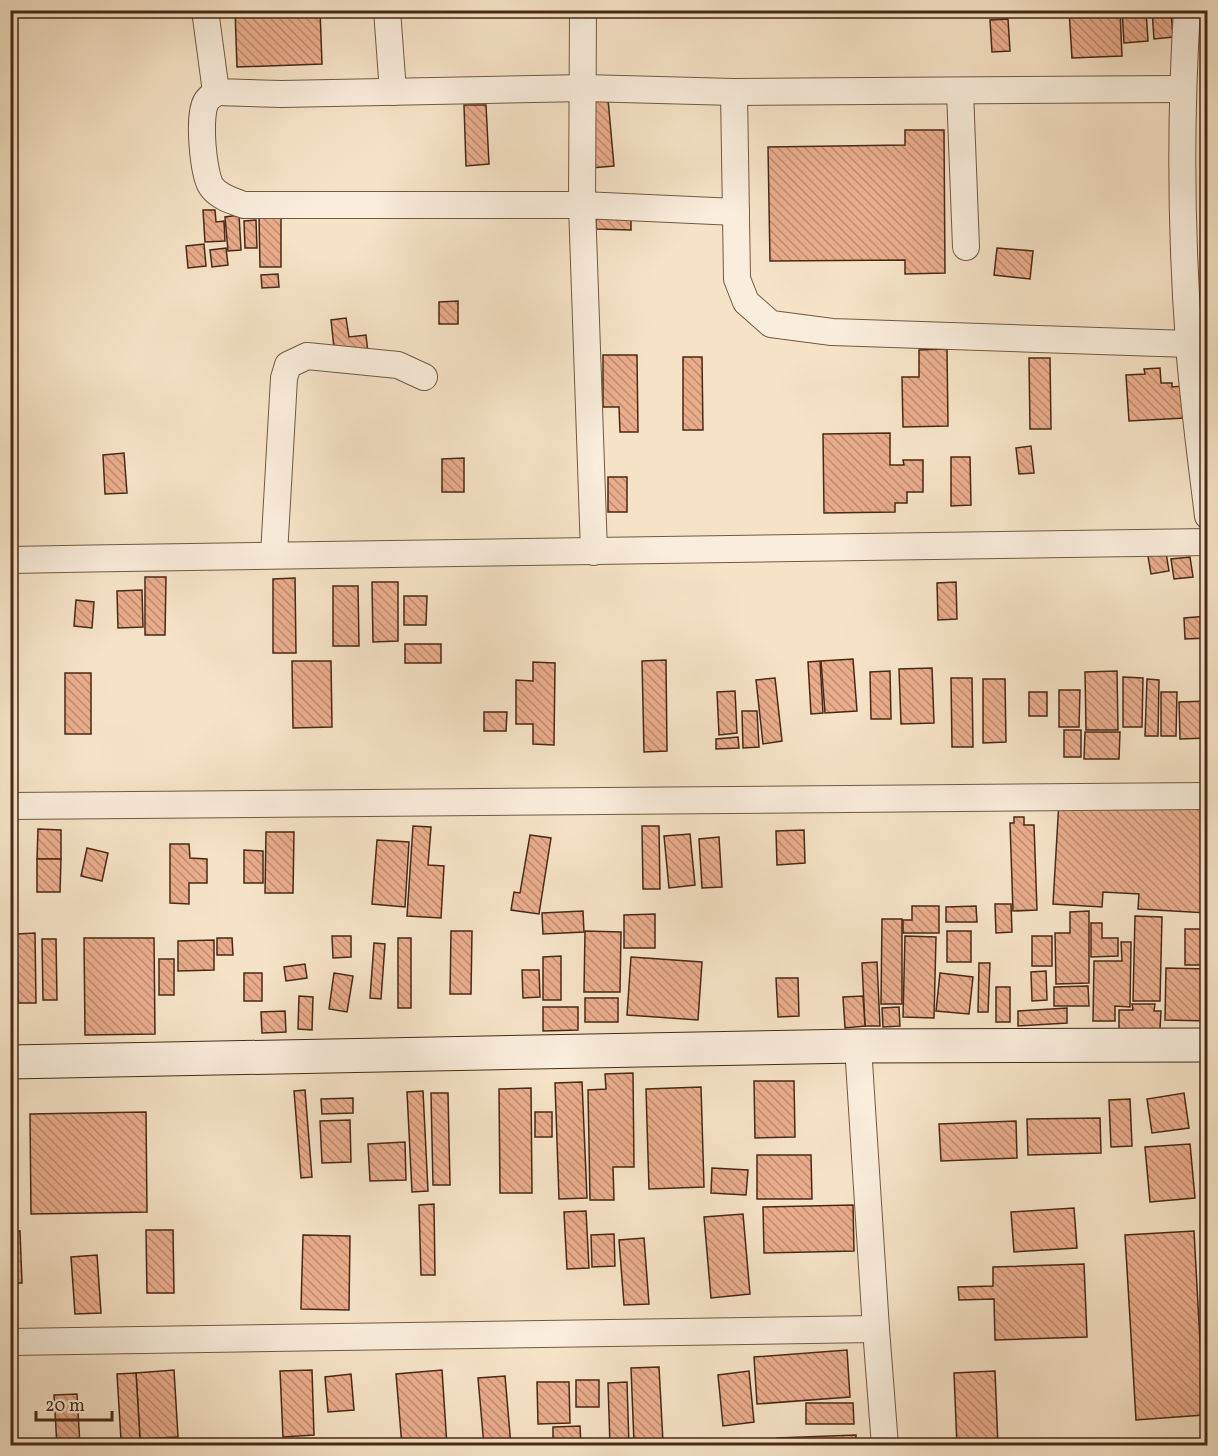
<svg xmlns="http://www.w3.org/2000/svg" width="1218" height="1456" viewBox="0 0 1218 1456" font-family="Vollkorn,serif">
	<style>
		.building { fill: url(#building-back-hatch); stroke: #482916; stroke-width: 1.5 }
		.lines { fill: none; stroke-linecap: round; stroke-linejoin: round }
		.street-casing { stroke: #745842; stroke-width: 28 }
		.secondary-casing { stroke: #482916; stroke-width: 35 }
		.street { stroke: #f9eddb; stroke-width: 26 }
		.secondary { stroke: #f9eddb; stroke-width: 33 }
	</style>
	<defs>
		<pattern id="building-back-hatch" width="6" height="6" patternUnits="userSpaceOnUse" patternTransform="scale(1.5)"><rect width="6" height="6" fill="#eaad8c"/><path d="M-1 5l2 2M0 0l6 6M5-1l2 2" fill="none" stroke="#c08d71"/></pattern>
	</defs>
	<rect width="100%" height="100%" fill="#f6e3c7"/>
	<filter id="stains"><feTurbulence type="fractalNoise" baseFrequency=".00333" numOctaves="4"/><feColorMatrix values="0 0 0 0 .2 0 0 0 0 .09 0 0 0 0 .02 0 0 0 .5 -.17"/></filter>
	<radialGradient id="worn" r=".72"><stop offset=".6" stop-color="#630" stop-opacity="0"/><stop offset="1" stop-color="#630" stop-opacity=".3"/></radialGradient>
	<!-- building -->
	<g class="building">
		<path d="M235 10H320L322 64 237 67Z"/>
		<path d="M1069 10H1120L1122 56 1072 58Z"/>
		<path d="M1122 10H1146L1148 41 1124 43Z"/>
		<path d="M1152 10H1171L1173 37 1154 39Z"/>
		<path d="M1008 19 1010 51 992 52 990 20Z"/>
		<path d="M608 99 614 166 591 168 586 101Z"/>
		<path d="M464 105H486L489 164 466 166Z"/>
		<path d="M905 130H944L945 273 905 274V260L770 261 768 147 905 145Z"/>
		<path d="M203 210H215L216 222 224 221 225 241 205 242Z"/>
		<path d="M239 215 241 250 228 251 225 217Z"/>
		<path d="M281 215V267H260L259 216Z"/>
		<path d="M596 218 631 219V230L596 229Z"/>
		<path d="M256 220 257 248H245L244 221Z"/>
		<path d="M204 244 206 266 188 268 186 246Z"/>
		<path d="M226 248 228 265 212 267 210 250Z"/>
		<path d="M997 248 1033 251 1030 279 994 275Z"/>
		<path d="M278 274 279 287 262 288 261 275Z"/>
		<path d="M458 301V324H439V302Z"/>
		<path d="M346 318 349 337 366 335 368 353 335 357 331 320Z"/>
		<path d="M947 349 948 426 903 427 902 377H919V350Z"/>
		<path d="M603 355H637L638 432H620L619 407H603Z"/>
		<path d="M683 357H702L703 430H683Z"/>
		<path d="M1029 358H1050L1051 429H1030Z"/>
		<path d="M1160 368 1161 383H1172V387L1183 386 1185 418 1129 421 1126 375 1145 374 1144 369Z"/>
		<path d="M890 433V465H904L903 460H923V492H907V503H895V512L824 513 823 434Z"/>
		<path d="M1031 446 1034 473 1019 474 1016 448Z"/>
		<path d="M124 453 127 493 105 494 103 455Z"/>
		<path d="M951 457H970L971 505 951 506Z"/>
		<path d="M464 458V492H442V459Z"/>
		<rect x="608" y="477" width="19" height="35"/>
		<path d="M1166 553 1169 571 1151 574 1148 556Z"/>
		<path d="M1190 557 1193 577 1174 579 1171 559Z"/>
		<path d="M145 577H166L165 635H145Z"/>
		<path d="M295 578 296 653H273V579Z"/>
		<path d="M372 582H398V641L373 642Z"/>
		<path d="M956 582 957 619 938 620 937 583Z"/>
		<path d="M333 586H358L359 646H333Z"/>
		<path d="M142 590 143 627 118 628 117 591Z"/>
		<path d="M404 596H427L426 625H404Z"/>
		<path d="M76 600 94 602 92 628 74 626Z"/>
		<path d="M1208 616V638L1185 639 1184 618Z"/>
		<rect x="405" y="644" width="36" height="19"/>
		<path d="M853 659 857 711 825 713 821 661Z"/>
		<path d="M666 660 667 751 644 752 642 661Z"/>
		<path d="M292 661H331L332 727 293 728Z"/>
		<path d="M820 661 823 713 811 714 808 662Z"/>
		<path d="M533 662 555 663 554 745 533 744V724H516V680L533 681Z"/>
		<path d="M932 668 934 723 901 724 899 669Z"/>
		<path d="M890 671 891 719H871L870 672Z"/>
		<path d="M1117 671 1118 730H1086L1085 672Z"/>
		<rect x="65" y="673" width="26" height="61"/>
		<path d="M1123 677 1143 678 1142 727H1123Z"/>
		<path d="M775 678 782 741 763 744 756 680Z"/>
		<path d="M951 678H972L973 747H952Z"/>
		<path d="M983 679H1005L1006 742 983 743Z"/>
		<path d="M1147 679 1159 680 1158 736H1145Z"/>
		<path d="M10 686 13 757H10Z"/>
		<path d="M1059 690H1080L1079 727H1059Z"/>
		<path d="M735 691 737 733 719 735 717 692Z"/>
		<rect x="1029" y="692" width="18" height="24"/>
		<path d="M1161 692H1177L1176 736H1161Z"/>
		<path d="M1208 701V738L1180 739 1179 702Z"/>
		<path d="M742 711H757L759 747 743 748Z"/>
		<path d="M484 712H507L506 731H484Z"/>
		<rect x="1064" y="730" width="17" height="27"/>
		<path d="M1085 732H1120L1119 759H1084Z"/>
		<path d="M738 737 739 748 716 749V739Z"/>
		<path d="M1059 801 1208 809V913L1138 909 1139 894 1103 892 1102 907 1053 904Z"/>
		<path d="M1014 817H1024V825H1034L1037 910 1013 911 1010 823H1014Z"/>
		<path d="M413 826 431 827 428 865 444 866 441 918 407 916Z"/>
		<path d="M642 826H659L660 889H643Z"/>
		<path d="M38 829 61 830V859H37Z"/>
		<path d="M804 830 805 863 777 865 776 831Z"/>
		<path d="M266 832H294L293 893H265Z"/>
		<path d="M690 834 695 885 669 888 664 836Z"/>
		<path d="M530 835 551 838 539 914 511 910 514 892 520 893Z"/>
		<path d="M719 837 722 887 702 888 699 839Z"/>
		<path d="M377 840 409 842 405 907 372 904Z"/>
		<path d="M170 844H189L190 858 207 859V883H189V904L170 903Z"/>
		<path d="M87 848 108 853 102 881 81 876Z"/>
		<path d="M244 850 263 851V883H244Z"/>
		<path d="M37 859H61L60 892H37Z"/>
		<path d="M995 904H1011L1012 932 996 933Z"/>
		<path d="M912 906H939V933H903V920H912Z"/>
		<path d="M976 906 977 922H946V907Z"/>
		<path d="M583 911 584 932 543 934 542 913Z"/>
		<path d="M1089 911V983L1056 984 1055 933H1070V912Z"/>
		<path d="M655 914V948H624V915Z"/>
		<path d="M1135 916 1162 917 1160 1001H1133Z"/>
		<path d="M882 919H902V1004H881Z"/>
		<path d="M1091 923H1102V938H1118V956L1091 957Z"/>
		<rect x="1185" y="929" width="23" height="36"/>
		<path d="M451 931H472L471 994H450Z"/>
		<path d="M585 931 621 932 620 992H584Z"/>
		<rect x="947" y="931" width="24" height="31"/>
		<path d="M35 933 36 1003H18L17 934Z"/>
		<path d="M10 935H14L15 1001H10Z"/>
		<path d="M332 936H351V957L333 958Z"/>
		<path d="M905 936 936 937 934 1018 903 1017Z"/>
		<rect x="1032" y="936" width="20" height="30"/>
		<path d="M84 938H154L155 1034 85 1035Z"/>
		<path d="M217 938H232L233 955H217Z"/>
		<rect x="398" y="938" width="13" height="70"/>
		<path d="M42 939H56L57 1000H43Z"/>
		<path d="M214 940V970L178 971V941Z"/>
		<path d="M1121 942H1131L1130 1007 1115 1006V1021H1093L1094 961H1122Z"/>
		<path d="M374 943 385 944 381 999 370 998Z"/>
		<path d="M561 956V1000H543V957Z"/>
		<path d="M631 957 702 962 698 1020 627 1015Z"/>
		<rect x="159" y="959" width="15" height="36"/>
		<path d="M877 962 880 1026H865L862 963Z"/>
		<path d="M979 963H990L988 1012H978Z"/>
		<path d="M305 964 307 978 286 981 284 967Z"/>
		<path d="M1166 968 1208 969V1021L1165 1020Z"/>
		<path d="M522 970H539L540 997 523 998Z"/>
		<path d="M1046 971 1047 1000 1032 1001 1031 972Z"/>
		<rect x="244" y="973" width="18" height="28"/>
		<path d="M334 973 353 976 347 1012 329 1009Z"/>
		<path d="M940 973 973 977 969 1014 936 1011Z"/>
		<path d="M776 978H798L799 1016 778 1017Z"/>
		<path d="M1088 986 1089 1006H1054V987Z"/>
		<rect x="996" y="987" width="14" height="35"/>
		<path d="M299 996 313 997 312 1030 298 1029Z"/>
		<path d="M863 996 865 1026 845 1028 843 997Z"/>
		<rect x="585" y="998" width="33" height="24"/>
		<path d="M1132 1004H1155L1154 1011H1161L1160 1029H1119V1010H1133Z"/>
		<path d="M543 1007H578V1030L543 1031Z"/>
		<path d="M899 1007 900 1026 883 1027 882 1008Z"/>
		<path d="M1067 1008V1023L1018 1026V1011Z"/>
		<path d="M285 1011 286 1032 262 1033 261 1012Z"/>
		<path d="M633 1073 634 1167H613L614 1200H590L588 1090 606 1089 605 1074Z"/>
		<path d="M754 1081H794L795 1137 755 1138Z"/>
		<path d="M582 1082 587 1198 559 1199 555 1083Z"/>
		<path d="M701 1087 704 1187 649 1189 646 1089Z"/>
		<path d="M531 1088 532 1193H500L499 1089Z"/>
		<path d="M305 1090 312 1177 301 1178 294 1091Z"/>
		<path d="M423 1091 428 1191 412 1192 407 1092Z"/>
		<path d="M431 1093H448L450 1185H433Z"/>
		<path d="M1184 1093 1189 1128 1152 1133 1147 1099Z"/>
		<path d="M353 1098V1113L322 1114 321 1099Z"/>
		<path d="M1130 1099 1132 1146 1111 1147 1109 1100Z"/>
		<path d="M146 1112 147 1212 31 1214 30 1114Z"/>
		<rect x="535" y="1112" width="17" height="25"/>
		<path d="M1100 1118 1101 1153 1028 1155 1027 1119Z"/>
		<path d="M350 1120 351 1162 322 1163 320 1121Z"/>
		<path d="M1016 1121 1017 1158 941 1161 939 1124Z"/>
		<path d="M405 1142 406 1180 370 1181 368 1144Z"/>
		<path d="M1190 1144 1195 1198 1150 1202 1145 1147Z"/>
		<path d="M757 1155H811L812 1199H757Z"/>
		<path d="M712 1168 748 1170 746 1195 711 1193Z"/>
		<path d="M434 1204 435 1275H421L419 1205Z"/>
		<path d="M853 1205 854 1251 764 1253 763 1207Z"/>
		<path d="M1074 1208 1077 1248 1014 1252 1011 1212Z"/>
		<path d="M586 1211 589 1268 567 1269 564 1212Z"/>
		<path d="M743 1214 750 1294 711 1298 704 1217Z"/>
		<path d="M146 1230H173L174 1293H147Z"/>
		<path d="M10 1231H20L22 1283H10Z"/>
		<path d="M1194 1231 1204 1415 1136 1420 1125 1235Z"/>
		<path d="M614 1234 615 1266 592 1267 591 1235Z"/>
		<path d="M303 1235 350 1236 349 1310 301 1309Z"/>
		<path d="M644 1238 649 1304 624 1305 619 1240Z"/>
		<path d="M97 1255 101 1313 75 1314 71 1257Z"/>
		<path d="M1084 1264 1087 1337 995 1340 994 1299 959 1300 958 1287 993 1286V1267Z"/>
		<path d="M847 1350 850 1397 757 1404 754 1357Z"/>
		<path d="M659 1367 663 1442 634 1443 631 1368Z"/>
		<path d="M174 1370 178 1437 140 1439 136 1373Z"/>
		<path d="M312 1370 314 1435 283 1437 280 1371Z"/>
		<path d="M442 1370 447 1446H402L396 1374Z"/>
		<path d="M749 1371 754 1422 723 1426 718 1375Z"/>
		<path d="M995 1371 998 1446H957L954 1373Z"/>
		<path d="M136 1373 140 1439 121 1440 117 1374Z"/>
		<path d="M351 1374 354 1410 328 1412 325 1377Z"/>
		<path d="M505 1376 511 1446H484L478 1378Z"/>
		<rect x="576" y="1380" width="23" height="27"/>
		<path d="M537 1382H569L570 1423 538 1424Z"/>
		<path d="M627 1382 629 1446H610L608 1383Z"/>
		<path d="M77 1394 80 1446H57L54 1395Z"/>
		<path d="M806 1403H853L854 1424H806Z"/>
		<path d="M580 1426 581 1446H553V1427Z"/>
		<path d="M856 1435V1446H778L777 1438Z"/>
	</g>
	<g class="lines">
		<!-- street casing -->
		<g class="street-casing">
			<g id="street">
				<path d="M205 10 216 92 281 94 584 88 734 92 1182 89"/>
				<path d="M387 10 393 92"/>
				<path d="M583 10 582 205 594 552"/>
				<path d="M1187 10C1180 121 1181 233 1189 343 1193 401 1201 458 1208 516"/>
				<path d="M960 91 966 247"/>
				<path d="M216 92C213 95 208 98 206 102 198 116 203 173 211 186 218 197 233 201 244 205H582L736 212"/>
				<path d="M734 92 737 279 746 302 771 324 832 332 1189 344"/>
				<path d="M274 555 284 378 288 365 307 356 398 365 424 377"/>
				<path d="M10 560C409 552 808 548 1208 542"/>
				<path d="M10 806 1208 796"/>
				<path d="M858 1046 876 1329 885 1446"/>
				<path d="M10 1342 876 1329"/>
			</g>
		</g>
		<!-- secondary casing -->
		<g class="secondary-casing">
			<path id="secondary" d="M10 1062 858 1046 1208 1045"/>
		</g>
		<!-- street -->
		<use href="#street" class="street"/>
		<!-- secondary -->
		<use href="#secondary" class="secondary"/>
	</g>
	<!-- margin -->
	<rect width="1218" height="1456" fill="none" stroke="#f6e3c7" stroke-width="36"/>
	<rect x="12" y="12" width="1194" height="1432" fill="none" stroke="#482916" stroke-width="3"/>
	<rect x="18" y="18" width="1182" height="1420" fill="none" stroke="#482916" stroke-width="1.5"/>
	<!-- scale -->
	<path d="M36 1411v9h76v-9" fill="none" stroke="#482916" stroke-width="3"/>
	<text x="45" y="1411" font-size="18" fill="#482916" stroke="#f9eddb" stroke-width="4.5" paint-order="stroke">20 m</text>
	<rect width="100%" height="100%" filter="url(#stains)"/>
	<rect width="100%" height="100%" fill="url(#worn)"/>
</svg>
